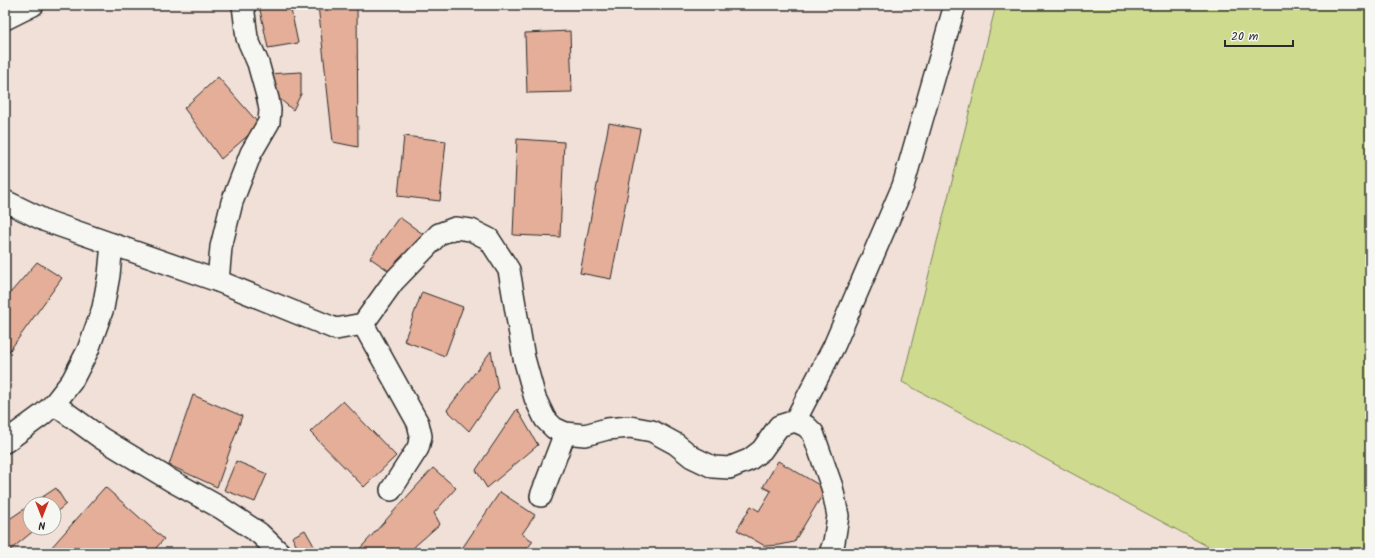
<svg xmlns="http://www.w3.org/2000/svg" width="1375" height="558" viewBox="0 0 1375 558" font-family="Kalam,sans-serif">
	<style>
		.green { fill: #ceda8e; stroke: #7c825c }
		.building { fill: #e4ae99; stroke: #2b2b2b }
		.lines { fill: none; stroke-linecap: round; stroke-linejoin: round }
		.street-casing { stroke: #2b2b2b; stroke-width: 24 }
		.street { stroke: #f6f6f2; stroke-width: 21 }
	</style>
	<rect width="100%" height="100%" fill="#f1e0d7"/>
	<filter id="ink" filterUnits="userSpaceOnUse"><feTurbulence type="fractalNoise" baseFrequency=".025" numOctaves="2"/><feDisplacementMap in="SourceGraphic" scale="8" xChannelSelector="R" yChannelSelector="G"/><feConvolveMatrix kernelMatrix="1 2 1 2 8 2 1 2 1" color-interpolation-filters="sRGB"/></filter>
	<g filter="url(#ink)">
		<!-- green -->
		<path class="green" d="M996 5H1370V553H1220L902 382Z"/>
		<!-- building -->
		<g class="building">
			<path d="M259 5H290L298 43 268 48Z"/>
			<path d="M318 5H357L358 147 333 142Z"/>
			<path d="M570 31 572 92 527 93 525 33Z"/>
			<path d="M301 72V94L293 110 275 95 266 74Z"/>
			<path d="M218 77 260 125 221 159 184 108Z"/>
			<path d="M609 123 640 129 611 279 580 273Z"/>
			<path d="M404 136 446 141 440 201 398 196Z"/>
			<path d="M517 139 564 142 560 237 513 235Z"/>
			<path d="M399 217 423 234 395 275 370 258Z"/>
			<path d="M37 262 62 278 5 357V299Z"/>
			<path d="M422 292 463 307 445 356 404 341Z"/>
			<path d="M491 351 498 389 469 431 447 410Z"/>
			<path d="M193 395 242 416 217 487 169 465Z"/>
			<path d="M343 401 396 456 364 487 310 432Z"/>
			<path d="M517 409 538 445 487 488 476 470Z"/>
			<path d="M236 461 267 474 255 502 224 490Z"/>
			<path d="M778 461 826 489 794 542 780 545 765 546 737 530 751 506 759 511 771 491 763 487Z"/>
			<path d="M433 468 456 488 434 513 440 524 415 546 412 553H356Z"/>
			<path d="M105 487 164 539 156 548 161 553H55L50 549Z"/>
			<path d="M56 488 66 504 54 514V504H32Z"/>
			<path d="M500 492 535 515 522 534 533 541 524 553H459Z"/>
			<path d="M30 505V528H37L9 551 10 553H5V522Z"/>
			<path d="M305 530 318 553H300L292 537Z"/>
		</g>
		<g class="lines">
			<!-- street casing -->
			<g class="street-casing">
				<g id="street">
					<path d="M5 19 33 5"/>
					<path d="M5 201 46 221 218 281 336 329 363 324 393 282 439 234 455 228 471 230 489 239 509 270 524 358 535 398 545 419 554 428 565 433 585 435 607 429 630 427 652 431 676 444 692 457 713 467 729 468 749 460 762 450 779 426 795 421 834 346 903 186 955 5"/>
					<path d="M112 244 109 275 103 308 88 350 72 381 54 404 101 438 172 481 221 508 259 533 280 553"/>
					<path d="M218 281 221 247 232 202 251 153 269 122 270 110 268 99 258 63 247 38 243 5"/>
					<path d="M363 324 418 423 421 436 418 448 391 490"/>
					<path d="M795 421 806 426 813 433 832 487 838 516 834 542 830 553"/>
					<path d="M5 442 42 415 54 404"/>
					<path d="M541 496 565 433"/>
				</g>
			</g>
			<!-- street -->
			<use href="#street" class="street"/>
		</g>
	</g>
	<!-- margin -->
	<rect width="1375" height="558" fill="none" stroke="#f6f6f2" stroke-width="20"/>
	<rect x="10" y="10" width="1355" height="538" fill="none" stroke="#2b2b2b" stroke-width="1.5" filter="url(#ink)"/>
	<!-- north arrow -->
	<g transform="translate(42 516) rotate(180)"><circle r="19" fill="#f6f6f2" stroke="#a5a5a2"/>
	<path d="M0-3L7 15L0 10L-7 15Z" fill="#c8321e"/>
	<text y="-6" font-size="11" font-weight="bold" text-anchor="middle" fill="#2b2b2b">N</text>
	</g>
	<!-- scale -->
	<path d="M1225 40v6h68v-6" fill="none" stroke="#2b2b2b" stroke-width="2"/>
	<text x="1231" y="40" font-size="12" fill="#2b2b2b" stroke="#f6f6f2" stroke-width="3" paint-order="stroke">20 m</text>
</svg>
